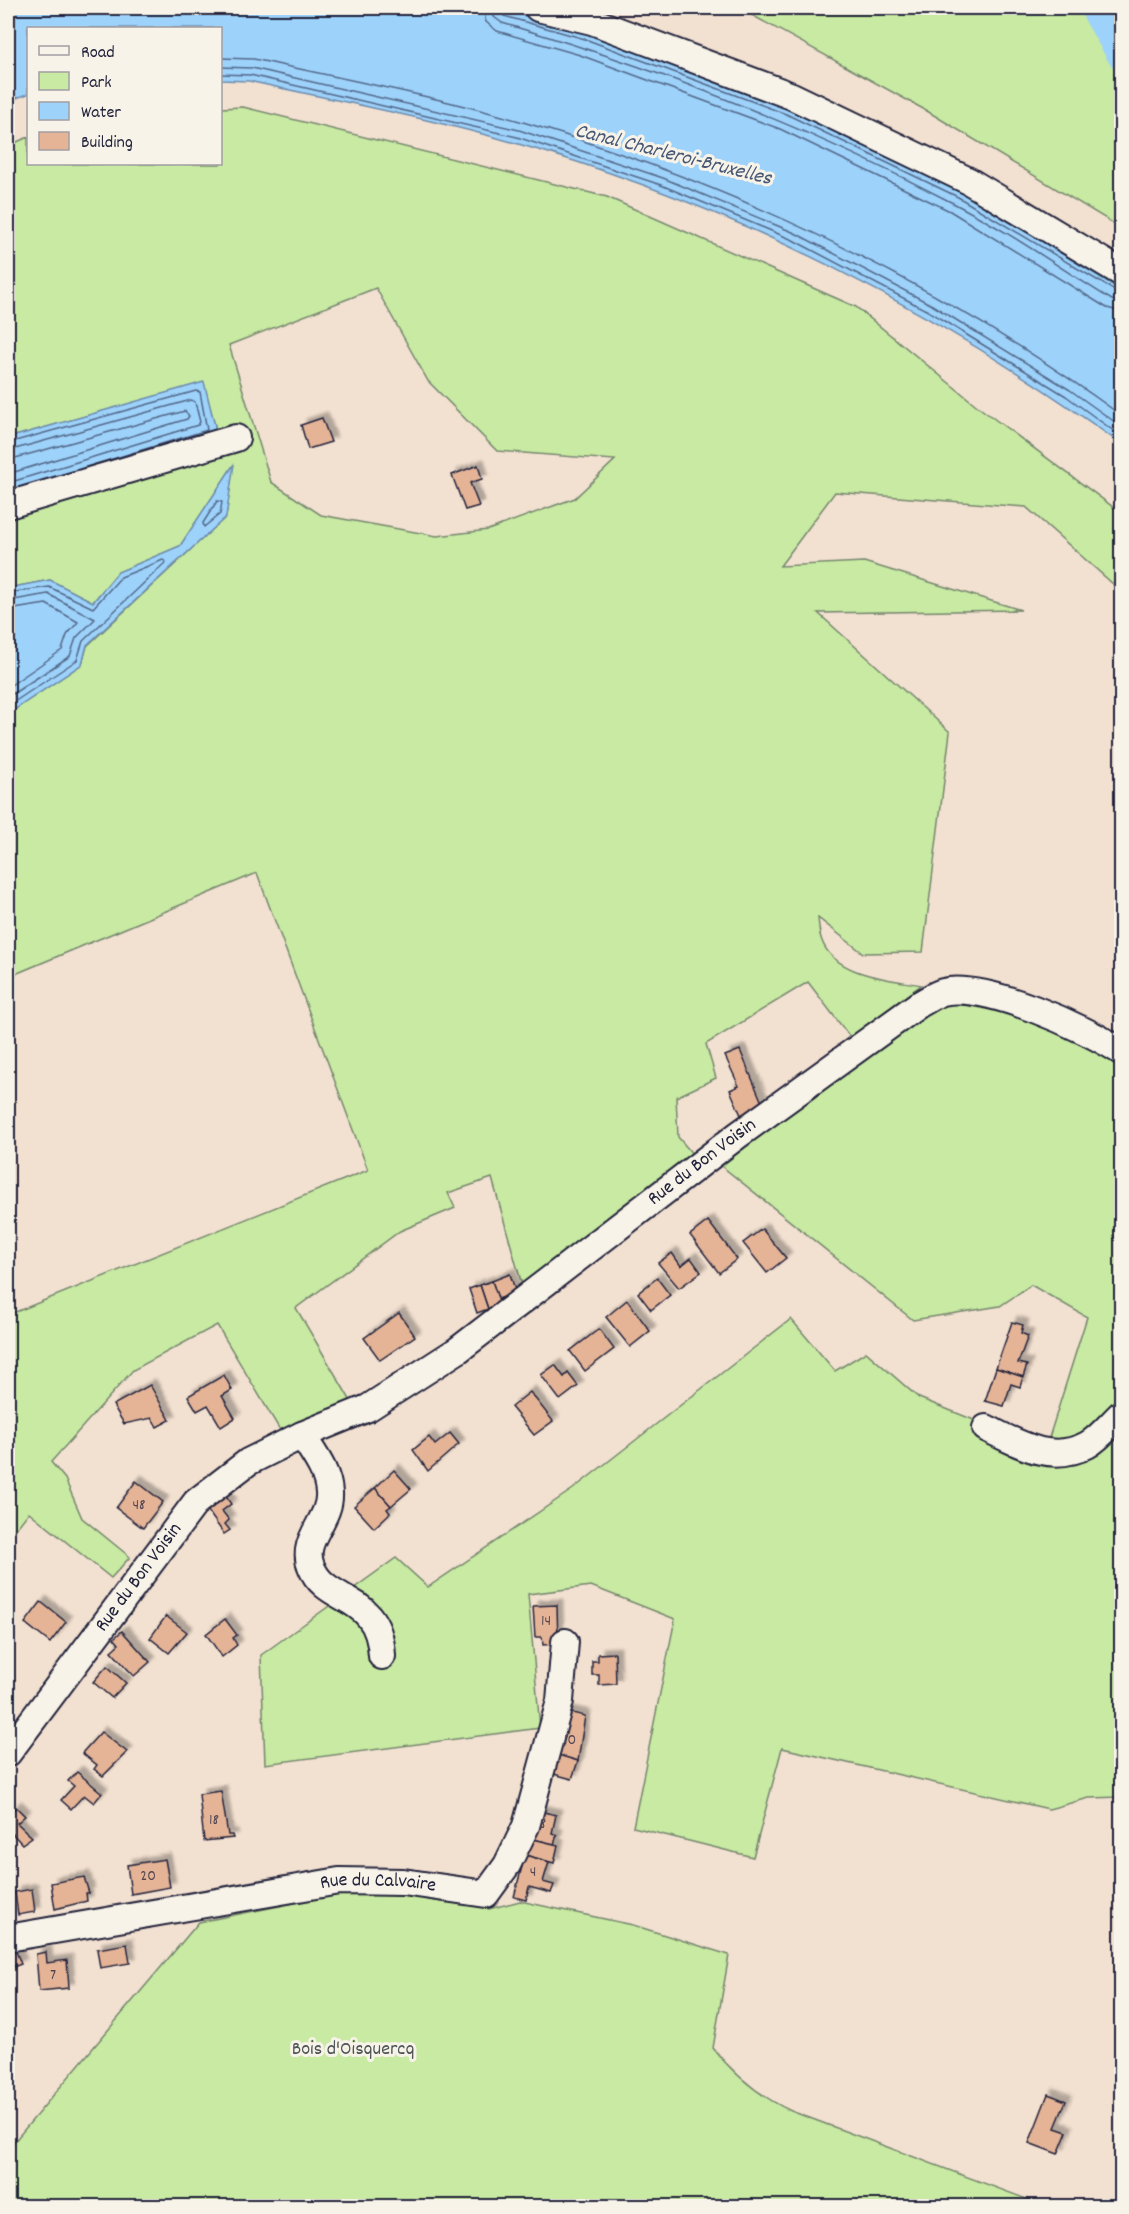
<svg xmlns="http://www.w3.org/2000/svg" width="1129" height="2214" viewBox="0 0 1129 2214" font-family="Dekko,sans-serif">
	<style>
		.green { fill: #c8eaa2; stroke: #75866e; stroke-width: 1.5; fill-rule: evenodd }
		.water { fill: #9dd2fb; stroke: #6c8cae; stroke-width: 1.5 }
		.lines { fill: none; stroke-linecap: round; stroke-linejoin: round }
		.shore { stroke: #536888; stroke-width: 1.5 }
		.river { stroke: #9dd2fb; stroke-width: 30 }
		.building { fill: #e5b497; stroke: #22223b; stroke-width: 1.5; filter: url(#shadow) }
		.minor-casing { stroke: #22223b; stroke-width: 30 }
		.minor { stroke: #f7f3e8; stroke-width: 26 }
		.labels { text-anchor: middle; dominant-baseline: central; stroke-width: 6; stroke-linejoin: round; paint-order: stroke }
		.number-label { font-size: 16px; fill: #534652 }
		.street-label { font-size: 20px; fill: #22223b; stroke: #f7f3e8 }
		.park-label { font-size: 20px; fill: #4c5455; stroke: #f7f3e8 }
		.water-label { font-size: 21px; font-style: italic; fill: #475775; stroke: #f7f3e8 }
	</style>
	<defs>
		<filter id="shadow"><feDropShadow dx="5.5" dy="-5.5" stdDeviation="1.5" flood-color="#0004"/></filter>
	</defs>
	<rect width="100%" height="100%" fill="#f2e0d0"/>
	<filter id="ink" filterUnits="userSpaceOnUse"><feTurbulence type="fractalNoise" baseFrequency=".0167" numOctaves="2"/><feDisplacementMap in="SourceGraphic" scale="12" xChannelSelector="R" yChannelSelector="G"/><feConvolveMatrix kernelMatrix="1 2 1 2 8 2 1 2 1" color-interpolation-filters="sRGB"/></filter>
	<g filter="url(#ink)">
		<!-- green -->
		<g class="green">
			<path d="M739 8H1121V228L927 111Z"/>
			<path d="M243 107 607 197 856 307 981 409 1121 513V591L1026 507 835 492 780 566 864 562 1021 610 818 613 950 732 923 952 863 953 818 918C819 925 819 934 822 941 835 976 890 979 921 985L850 1037 808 982 706 1044 716 1078 676 1097 678 1137 694 1156 522 1285 492 1178 448 1193 455 1208 400 1231 296 1308 352 1403 283 1435 217 1325 133 1370 51 1462 65 1479 82 1518 130 1557 111 1578 29 1512 8 1539V1315L368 1170 257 873 8 977V714L82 664 87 646 226 517 233 466 180 546 118 572 93 602 50 580 8 588V497L217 433 203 383 8 438V146L28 137V164H220L221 108ZM376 288 428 381 497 451 615 460 575 498 488 530 437 536 321 515 271 482 229 345Z"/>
			<path d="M957 998 1040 1020 1121 1058V1797L1089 1798 1049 1809 782 1748 753 1857 633 1827 675 1619 591 1586 528 1594 540 1728 265 1764 261 1655 396 1558 428 1587 573 1489 791 1319 835 1371 866 1352 919 1398 979 1422 1047 1444 1087 1317 1031 1285 1000 1306 913 1320 714 1160 941 1001Z"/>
			<path d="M345 1893 453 1899 489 1909 520 1901 633 1925 729 1955 713 2048C735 2076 759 2096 791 2111L1045 2206H8V2149L199 1922Z"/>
		</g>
		<!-- water -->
		<g class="water">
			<path d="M8 8H496L587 33 788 108 961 192 1121 290V444C939 311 733 205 515 143 428 118 338 101 249 81L221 80 220 28H28V94L8 101Z"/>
			<path d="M204 382 217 434 8 497V438Z"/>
			<path d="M234 464 226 517 87 645 82 664 8 714V588L50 580 93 602 118 572 180 546Z"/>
		</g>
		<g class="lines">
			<!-- shore -->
			<g class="shore">
				<path d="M483 8 486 22 497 31 580 55 780 129 950 211 1107 308 1122 312"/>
				<path d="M492 8 494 17 502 23C658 68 809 128 953 203 1008 231 1060 268 1112 300L1122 303"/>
				<path d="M499 8 504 16 585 39 786 114 958 197 1122 295"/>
				<path d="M220 58 254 59C343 79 435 96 523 122 737 186 941 284 1122 416"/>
				<path d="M220 67 252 68 519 130 663 178 795 233 932 305 1070 390 1122 427"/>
				<path d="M220 74 250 75 517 137 661 185 793 240 928 311 1066 396 1122 437"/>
				<path d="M8 443 196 391 200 392 207 430 83 468"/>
				<path d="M8 451 191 400 195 402 200 422 198 425 8 483"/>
				<path d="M8 460 185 411 189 416 187 419 8 474"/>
				<path d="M217 501 222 502 220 514 204 527 203 523Z"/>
				<path d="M8 593 49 587 93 608 121 577 163 560 166 562 83 641 77 660 8 706"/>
				<path d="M8 601 48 594 95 619 76 638 70 656 8 697"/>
				<path d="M8 610 46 604 78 622 67 635 62 650 8 687"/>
			</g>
			<!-- river -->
			<path class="river" d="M1095 8 1122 55"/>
		</g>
		<!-- building -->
		<g class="building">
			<path d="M322 418 331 442 308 449 301 425Z"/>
			<path d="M478 465 482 479 470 483 479 506 465 510 452 475Z"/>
			<path d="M740 1050 763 1105 741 1115 730 1090 739 1086 725 1056Z"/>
			<path d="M708 1221 737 1259 719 1273 690 1235Z"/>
			<path d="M762 1229 786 1258 767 1273 743 1243Z"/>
			<path d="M672 1253 681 1266 691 1258 701 1272 679 1288 658 1263Z"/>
			<path d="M510 1274 516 1293 498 1299 492 1281Z"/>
			<path d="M657 1278 670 1295 651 1310 638 1293Z"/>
			<path d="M492 1281 500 1304 488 1309 480 1285Z"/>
			<path d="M480 1285 488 1309 477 1313 469 1289Z"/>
			<path d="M627 1300 650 1331 630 1347 606 1317Z"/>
			<path d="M399 1313 415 1336 380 1360 364 1338Z"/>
			<path d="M1012 1322 1023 1325 1021 1333 1028 1336 1018 1363 1027 1365 1023 1377 996 1368Z"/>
			<path d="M599 1329 614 1349 585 1371 570 1351Z"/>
			<path d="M555 1365 564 1377 568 1373 578 1386 560 1400 541 1375Z"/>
			<path d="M996 1368 1023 1377 1020 1387 1011 1384 1004 1406 985 1401Z"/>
			<path d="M224 1375 232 1390 222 1396 235 1418 221 1427 208 1405 197 1411 188 1396Z"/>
			<path d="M150 1385 170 1420 157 1427 152 1418 124 1424 113 1405Z"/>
			<path d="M530 1392 553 1421 534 1435 511 1407Z"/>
			<path d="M450 1433 459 1444 428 1471 413 1450 429 1437 435 1445Z"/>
			<path d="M394 1470 411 1489 391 1506 375 1488Z"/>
			<path d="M136 1481 163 1502 143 1528 116 1508Z"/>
			<path d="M375 1488 391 1506 387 1509 390 1513 374 1528 354 1506Z"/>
			<path d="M224 1494 231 1504 222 1511 229 1520 225 1524 230 1530 224 1534 205 1507Z"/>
			<path d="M41 1602 66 1622 50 1643 25 1623Z"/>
			<path d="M557 1605 558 1644 543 1645 542 1637H535L533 1606Z"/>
			<path d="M166 1616 187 1632 169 1653 150 1638Z"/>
			<path d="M225 1619 237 1635 233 1638 237 1645 222 1657 206 1634Z"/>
			<path d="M122 1631 150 1662 134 1676 111 1651 119 1644 114 1638Z"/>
			<path d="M615 1653 616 1684 599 1685V1675H592V1661H598V1654Z"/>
			<path d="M107 1666 126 1683 112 1698 93 1682Z"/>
			<path d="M564 1711 585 1716 578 1761 556 1755Z"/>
			<path d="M101 1732 127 1752 103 1776 94 1769 97 1765 82 1753Z"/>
			<path d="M555 1754 578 1761 572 1779 550 1773Z"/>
			<path d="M77 1772 102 1793 94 1803 84 1795 71 1809 61 1800 74 1786 68 1781Z"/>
			<path d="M221 1791 228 1835H232L233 1838 204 1841 199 1794Z"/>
			<path d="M16 1807 25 1816 17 1823 32 1837 22 1844 8 1829V1816Z"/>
			<path d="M536 1810 556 1815 552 1833 557 1835 554 1844 529 1838Z"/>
			<path d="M529 1838 558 1845 554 1863 525 1855Z"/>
			<path d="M525 1855 549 1862 543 1882 554 1885 551 1893 529 1887 526 1900 514 1897Z"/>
			<path d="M165 1859 170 1887 131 1894 127 1865Z"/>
			<path d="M84 1877 89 1893H86L87 1901 55 1909 51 1883Z"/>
			<path d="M32 1889 35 1912 18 1915 15 1892Z"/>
			<path d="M127 1944 130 1963 100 1968 97 1949Z"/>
			<path d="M14 1946 21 1964 8 1969V1948Z"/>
			<path d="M46 1952 47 1963 67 1960 69 1988 39 1991 36 1954Z"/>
			<path d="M1048 2094 1066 2101 1055 2128 1067 2132 1058 2154 1029 2143Z"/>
		</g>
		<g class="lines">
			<!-- minor casing -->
			<g class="minor-casing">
				<g id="minor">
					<path d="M538 8 592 21 792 96 969 181 1122 273"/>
					<path d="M8 505 236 438"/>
					<path d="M986 1428C1019 1444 1051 1464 1087 1445 1100 1438 1111 1423 1122 1413"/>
					<path d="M302 1435C313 1453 328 1471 329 1493 331 1520 300 1540 311 1566 326 1606 379 1591 382 1656"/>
					<path id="s1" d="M8 1753 196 1502 248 1462 302 1435 368 1408 458 1350 738 1135 918 1005C926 1001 935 994 943 992 985 982 1086 1028 1122 1052"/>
					<path id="s2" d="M8 1938 339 1881 403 1882 486 1894 507 1865 526 1826 560 1701 565 1642"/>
				</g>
			</g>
			<!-- minor -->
			<use href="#minor" class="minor"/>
		</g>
	</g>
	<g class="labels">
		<!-- number labels -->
		<g class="number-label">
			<text x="139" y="1505">48</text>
			<text x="546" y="1621">14</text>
			<text x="570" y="1740">10</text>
			<text x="214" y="1820">18</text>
			<text x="543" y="1824">8</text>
			<text x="533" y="1872">4</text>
			<text x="148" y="1876">20</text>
			<text x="53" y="1975">7</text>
		</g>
		<!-- street labels -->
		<g class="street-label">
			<text stroke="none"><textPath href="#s1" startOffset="926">Rue du Bon Voisin</textPath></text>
			<text stroke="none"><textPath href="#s1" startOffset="219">Rue du Bon Voisin</textPath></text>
			<text stroke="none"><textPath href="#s2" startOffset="375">Rue du Calvaire</textPath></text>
		</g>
		<!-- park labels -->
		<g class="park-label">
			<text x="353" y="2050">Bois d'Oisquercq</text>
		</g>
		<!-- water labels -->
		<g class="water-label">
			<text transform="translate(673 156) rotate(14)">Canal Charleroi-Bruxelles</text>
		</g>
	</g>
	<!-- margin -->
	<rect width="1129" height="2214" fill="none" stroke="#f7f3e8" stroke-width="30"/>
	<rect x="15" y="15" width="1099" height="2184" fill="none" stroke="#22223b" stroke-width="2" filter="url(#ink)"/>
	<!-- legend -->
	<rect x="27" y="27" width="195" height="138" fill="#f7f3e8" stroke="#a29fa3" stroke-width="1.5"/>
	<rect x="39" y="46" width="30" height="9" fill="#f7f3e8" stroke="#a29fa3" stroke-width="1.5"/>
	<text x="81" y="57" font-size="18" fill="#22223b">Road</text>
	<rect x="39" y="72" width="30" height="18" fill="#c8eaa2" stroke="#a29fa3" stroke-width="1.5"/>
	<text x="81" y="87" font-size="18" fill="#22223b">Park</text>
	<rect x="39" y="102" width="30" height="18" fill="#9dd2fb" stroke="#a29fa3" stroke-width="1.5"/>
	<text x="81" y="117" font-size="18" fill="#22223b">Water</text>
	<rect x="39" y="132" width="30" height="18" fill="#e5b497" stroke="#a29fa3" stroke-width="1.5"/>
	<text x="81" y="147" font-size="18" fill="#22223b">Building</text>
</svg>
